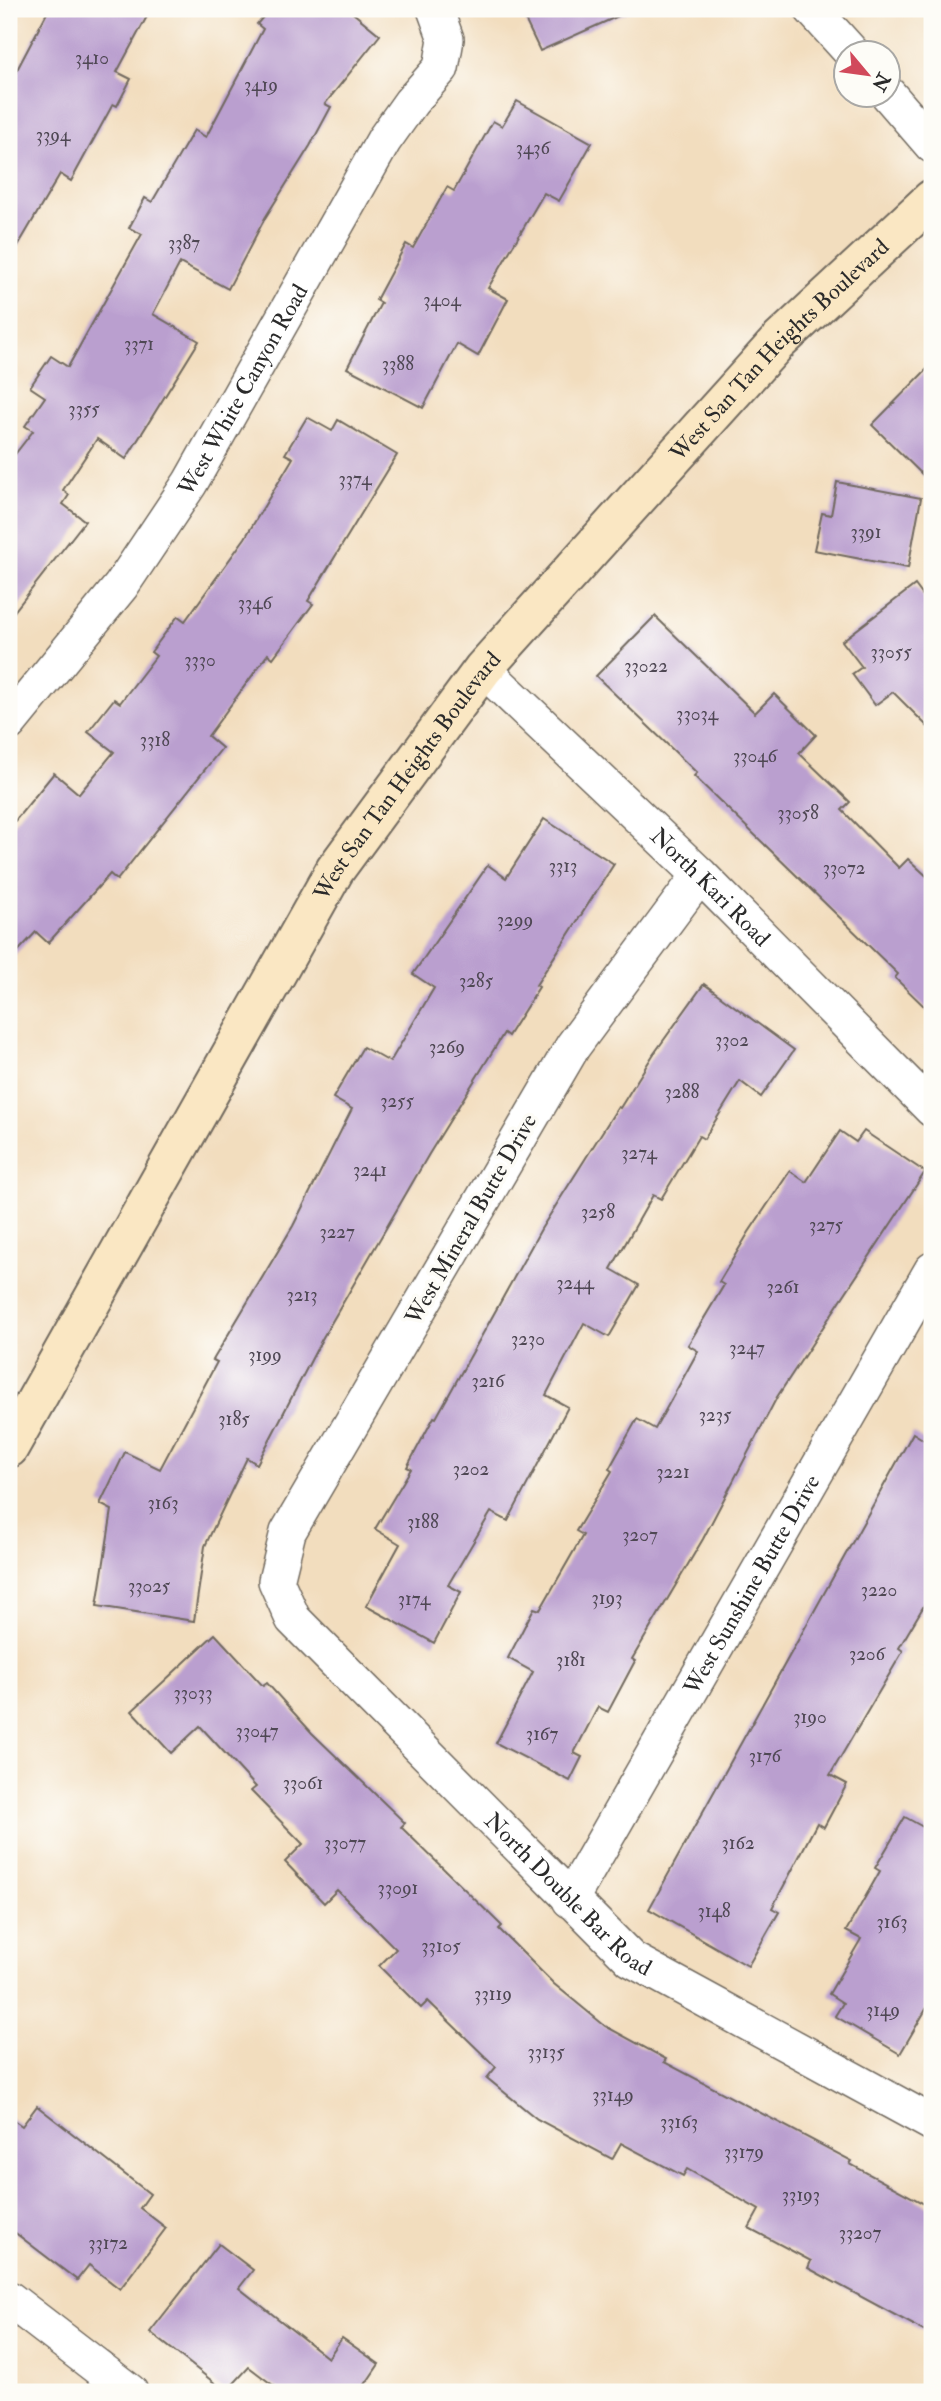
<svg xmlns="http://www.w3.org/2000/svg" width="941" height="2401" viewBox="0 0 941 2401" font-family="'IM FELL Double Pica',serif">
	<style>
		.building { fill: #ba9fcf }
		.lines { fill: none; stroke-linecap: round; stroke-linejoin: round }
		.street-casing { stroke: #71695e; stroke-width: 38 }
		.secondary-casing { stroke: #71695e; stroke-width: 42 }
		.street { stroke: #fff; stroke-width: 35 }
		.secondary { stroke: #fae7c3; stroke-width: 38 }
		.labels { text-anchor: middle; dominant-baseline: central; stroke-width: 7; stroke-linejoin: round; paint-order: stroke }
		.number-label { font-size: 19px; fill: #4f4854 }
		.street-label { font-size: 23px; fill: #2b2b2b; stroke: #fdfcf7 }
	</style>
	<rect width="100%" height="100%" fill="#fdfcf7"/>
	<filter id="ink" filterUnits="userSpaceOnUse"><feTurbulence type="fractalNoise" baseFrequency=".0143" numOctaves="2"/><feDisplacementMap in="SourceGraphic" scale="14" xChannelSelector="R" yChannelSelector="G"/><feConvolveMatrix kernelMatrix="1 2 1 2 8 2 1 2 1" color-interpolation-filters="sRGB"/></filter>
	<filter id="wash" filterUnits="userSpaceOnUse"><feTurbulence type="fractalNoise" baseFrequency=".00686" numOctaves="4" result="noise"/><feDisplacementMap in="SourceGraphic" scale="28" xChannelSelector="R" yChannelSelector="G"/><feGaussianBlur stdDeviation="1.57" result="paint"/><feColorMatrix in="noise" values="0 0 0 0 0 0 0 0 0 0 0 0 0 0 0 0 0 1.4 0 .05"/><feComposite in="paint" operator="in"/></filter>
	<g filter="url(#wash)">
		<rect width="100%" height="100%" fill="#f2ddbe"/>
		<g id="blocks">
			<!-- building -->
			<g class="building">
				<path d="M49 9H151L117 72 131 79 117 106 113 104 71 181 60 174 9 261V85Z"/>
				<path d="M270 9H348L380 35 325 104 331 107 310 146 265 218 228 289 180 263 153 314 199 341 126 459 97 439 63 490 69 495 63 504 85 521 9 618V462L33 431 25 426 45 397 30 387 51 356 68 367 142 234 129 228 145 198 152 202 194 130 206 137 263 29 257 24Z"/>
				<path d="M520 9H634L540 51Z"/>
				<path d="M517 101 592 143 559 201 544 193 488 288 508 299 478 356 457 344 423 408 347 368 381 303 376 300 406 244 413 248 447 187 454 191 493 121 502 126Z"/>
				<path d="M932 364V484L872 425Z"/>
				<path d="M307 417 332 431 338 420 397 455 308 601 313 604 273 658 268 654 208 736 222 748 117 880 110 874 48 943 36 932 9 961V828L54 773 79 794 114 752 88 732 114 699 120 703 156 656 151 652 178 616 185 621 245 538 293 458 285 454Z"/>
				<path d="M837 482 921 498 908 568 814 550 822 513 831 515Z"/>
				<path d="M915 585 932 608V731L893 692 875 705 852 674 862 667 842 641Z"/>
				<path d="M655 616 755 713 774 694 816 735 799 753 850 802 842 810 899 868 908 859 932 881V1014L895 978 898 974 694 776 697 773 596 676Z"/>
				<path d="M544 819 614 864 536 985 539 987 508 1036 504 1033 429 1154 322 1339 257 1464 247 1458 205 1546 194 1621 97 1606 112 1510 100 1504 125 1452 160 1469 217 1362 213 1360 293 1226 352 1109 333 1098 363 1047 390 1062 434 988 413 974 488 865 506 878Z"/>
				<path d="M704 984 794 1050 761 1097 740 1081 704 1139 699 1136 661 1199 653 1195 611 1269 639 1285 609 1337 584 1323 546 1395 568 1407 508 1521 491 1512 448 1585 461 1592 434 1643 366 1606 400 1544 375 1529 411 1469 407 1467 434 1417 436 1418 541 1229 618 1107 620 1108 653 1055Z"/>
				<path d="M840 1131 856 1142 864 1131 925 1172 777 1397 703 1539 632 1659 635 1661 608 1712 598 1707 574 1753 582 1757 570 1781 496 1743 533 1672 508 1658 534 1608 540 1610 583 1535 576 1531 612 1471 609 1469 637 1419 655 1429 698 1351 688 1345 724 1285 719 1282 749 1232 790 1171 806 1182Z"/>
				<path d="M913 1433 932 1445V1592L899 1648 903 1651 830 1775 847 1784 824 1827 817 1823 772 1908 779 1912 748 1966 649 1909Z"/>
				<path d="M215 1634 263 1686 267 1683 312 1733 405 1823 401 1827 502 1926 499 1929 554 1984 605 2026 666 2059 664 2062 852 2161 850 2164 932 2208V2335L808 2268 811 2261 749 2228 759 2210 687 2169 683 2176 621 2143 612 2159 537 2119 487 2078 496 2067 428 2001 421 2008 379 1966 396 1949 337 1890 324 1903 285 1862 303 1844 251 1791 256 1787 200 1726 171 1753 132 1711Z"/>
				<path d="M905 1817 932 1832V1999L900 2054 835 2016 843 2003 829 1994 861 1939 846 1931 880 1871 875 1868Z"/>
				<path d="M37 2106 150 2194 140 2208 166 2228 120 2289 89 2265 77 2280 9 2228V2117L22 2126Z"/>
				<path d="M219 2244 253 2270 239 2288 328 2358 342 2338 379 2364 360 2392H282L249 2367 226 2392 150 2332Z"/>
			</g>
		</g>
	</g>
	<g filter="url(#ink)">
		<use href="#blocks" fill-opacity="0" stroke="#71695e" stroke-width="2"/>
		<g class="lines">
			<!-- street casing -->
			<g class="street-casing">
				<g id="street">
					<path d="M812 9 851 52"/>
					<path d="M888 94 932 145"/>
					<path id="s1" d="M483 669 700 875 932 1109"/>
					<path id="s2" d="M9 723 121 586 190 483 384 140 411 102 441 68 446 39 435 9"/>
					<path id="s3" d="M700 875 573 1046 288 1532 276 1581 293 1619 631 1959 932 2123"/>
					<path id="s4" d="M570 1900 932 1270"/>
					<path d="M9 2299 130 2392"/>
				</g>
			</g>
			<!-- secondary casing -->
			<g class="secondary-casing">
				<g id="secondary">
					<path id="s5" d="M9 1448 335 870 483 669 777 343 932 199"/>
				</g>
			</g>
			<!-- street -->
			<use href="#street" class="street"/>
			<!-- secondary -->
			<use href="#secondary" class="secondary"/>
		</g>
	</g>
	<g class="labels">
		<!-- number labels -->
		<g class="number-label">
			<text x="92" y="58">3410</text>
			<text x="261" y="85">3419</text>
			<text x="53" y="135">3394</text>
			<text x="533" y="148">3436</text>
			<text x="184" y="243">3387</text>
			<text x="442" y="300">3404</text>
			<text x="139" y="344">3371</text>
			<text x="398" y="364">3388</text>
			<text x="84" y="409">3355</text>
			<text x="355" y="479">3374</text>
			<text x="866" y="532">3391</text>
			<text x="255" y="603">3346</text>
			<text x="891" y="652">33055</text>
			<text x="200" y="660">3330</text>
			<text x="646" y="666">33022</text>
			<text x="697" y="714">33034</text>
			<text x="155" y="740">3318</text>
			<text x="755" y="756">33046</text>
			<text x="798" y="813">33058</text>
			<text x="563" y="866">3313</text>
			<text x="844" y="868">33072</text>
			<text x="515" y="920">3299</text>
			<text x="476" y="981">3285</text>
			<text x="732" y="1040">3302</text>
			<text x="447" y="1047">3269</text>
			<text x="682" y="1092">3288</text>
			<text x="397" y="1101">3255</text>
			<text x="639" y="1153">3274</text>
			<text x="370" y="1170">3241</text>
			<text x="598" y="1212">3258</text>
			<text x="826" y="1225">3275</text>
			<text x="337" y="1232">3227</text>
			<text x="575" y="1283">3244</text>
			<text x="783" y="1287">3261</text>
			<text x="302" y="1295">3213</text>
			<text x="528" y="1339">3230</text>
			<text x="747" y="1348">3247</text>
			<text x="265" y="1355">3199</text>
			<text x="488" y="1381">3216</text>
			<text x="715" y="1415">3235</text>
			<text x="234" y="1419">3185</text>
			<text x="471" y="1469">3202</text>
			<text x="673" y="1472">3221</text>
			<text x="163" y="1503">3163</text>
			<text x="423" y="1522">3188</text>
			<text x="640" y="1535">3207</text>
			<text x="149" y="1586">33025</text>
			<text x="879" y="1590">3220</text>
			<text x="607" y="1598">3193</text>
			<text x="414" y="1599">3174</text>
			<text x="867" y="1654">3206</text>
			<text x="571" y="1660">3181</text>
			<text x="193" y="1693">33033</text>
			<text x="810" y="1717">3190</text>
			<text x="257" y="1731">33047</text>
			<text x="542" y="1734">3167</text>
			<text x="765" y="1756">3176</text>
			<text x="303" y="1783">33061</text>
			<text x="345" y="1843">33077</text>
			<text x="738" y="1843">3162</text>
			<text x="398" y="1888">33091</text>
			<text x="714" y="1911">3148</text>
			<text x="892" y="1922">3163</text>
			<text x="441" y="1946">33105</text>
			<text x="493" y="1994">33119</text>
			<text x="883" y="2010">3149</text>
			<text x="546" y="2052">33135</text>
			<text x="613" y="2095">33149</text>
			<text x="679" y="2122">33163</text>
			<text x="744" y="2152">33179</text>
			<text x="801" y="2195">33193</text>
			<text x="860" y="2233">33207</text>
			<text x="108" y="2243">33172</text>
		</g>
		<!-- street labels -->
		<g class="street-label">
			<text stroke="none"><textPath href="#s5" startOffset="1349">West San Tan Heights Boulevard</textPath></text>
			<text stroke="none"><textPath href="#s2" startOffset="408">West White Canyon Road</textPath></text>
			<text stroke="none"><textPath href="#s5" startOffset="782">West San Tan Heights Boulevard</textPath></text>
			<text stroke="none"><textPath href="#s1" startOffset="315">North Kari Road</textPath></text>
			<text transform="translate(471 1219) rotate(-60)">West Mineral Butte Drive</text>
			<text stroke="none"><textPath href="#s4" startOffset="364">West Sunshine Butte Drive</textPath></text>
			<text stroke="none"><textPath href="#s3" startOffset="1258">North Double Bar Road</textPath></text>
		</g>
	</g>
	<!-- margin -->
	<rect width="941" height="2401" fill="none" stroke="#fdfcf7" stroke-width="35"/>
	<!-- north arrow -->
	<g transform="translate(867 74) rotate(119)"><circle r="33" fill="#fdfcf7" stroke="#a9a8a5" stroke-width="2"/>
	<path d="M0-5L12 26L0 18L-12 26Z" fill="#d1495b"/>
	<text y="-10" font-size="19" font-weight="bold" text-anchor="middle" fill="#2b2b2b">N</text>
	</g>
</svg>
